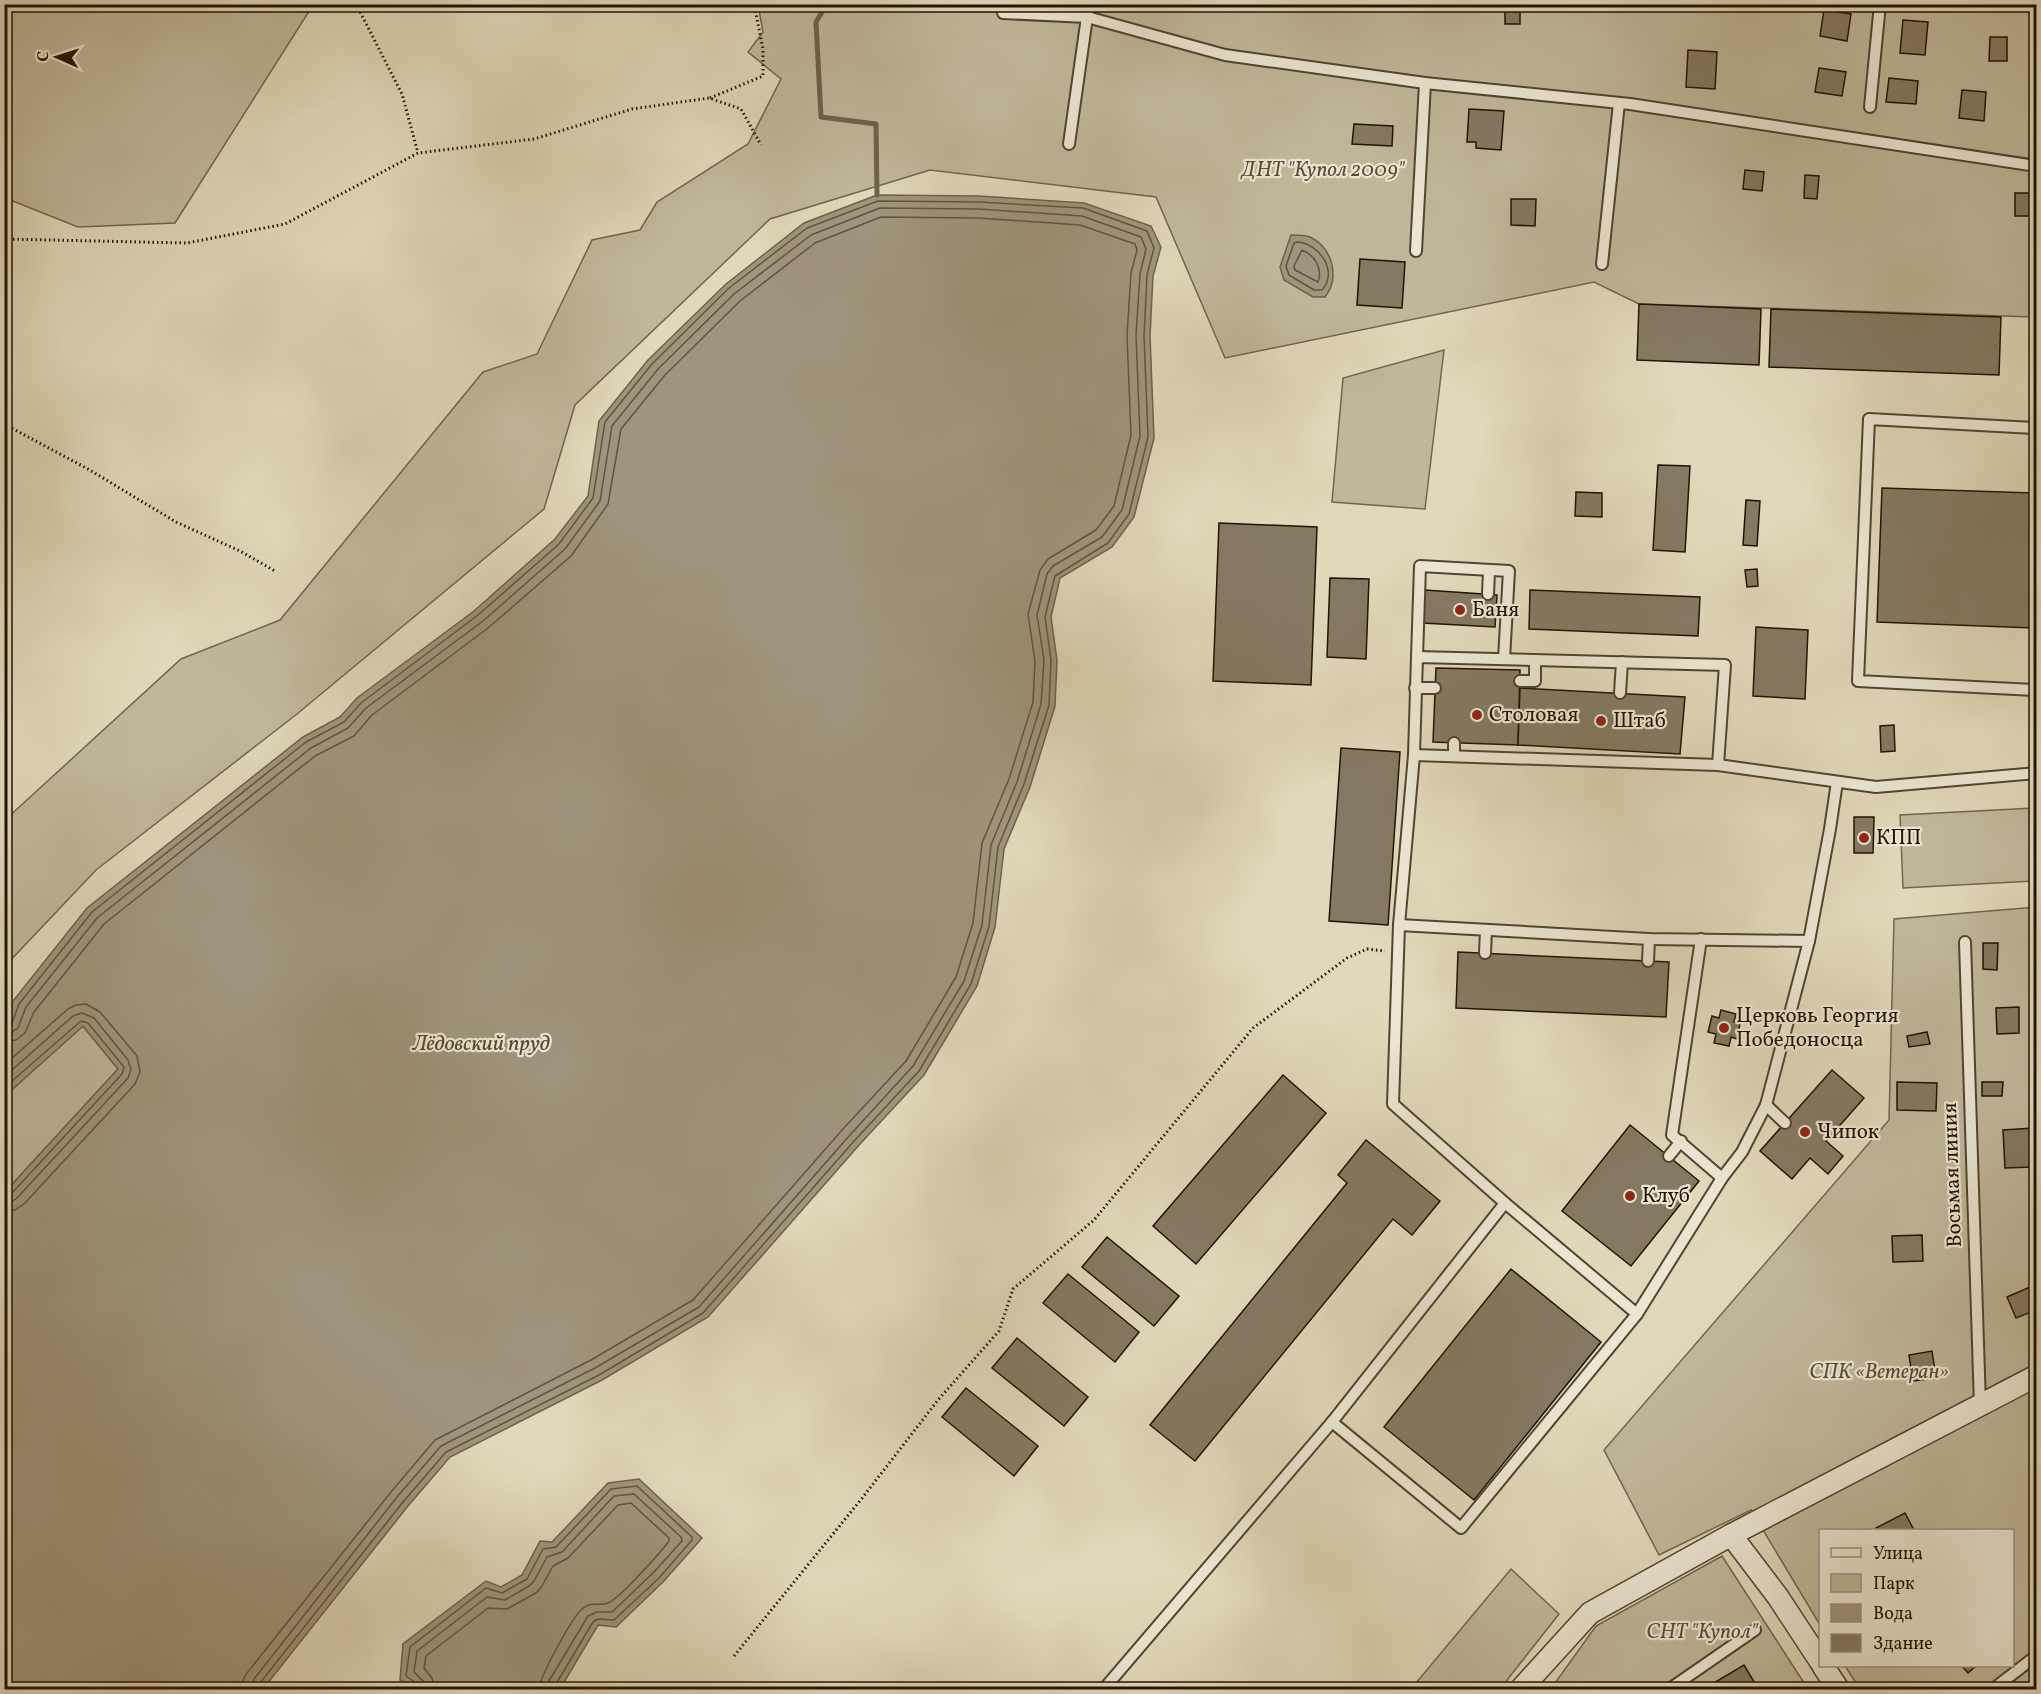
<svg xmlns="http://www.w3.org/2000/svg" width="2041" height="1694" viewBox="0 0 2041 1694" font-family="Vollkorn,serif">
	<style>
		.green { fill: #c0b79b; stroke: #70654f; stroke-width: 1.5 }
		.water { fill: #9f957c; stroke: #6d614c; stroke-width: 1.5 }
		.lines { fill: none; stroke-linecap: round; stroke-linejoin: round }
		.shore { stroke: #605440; stroke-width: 1.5 }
		.stream { stroke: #6d614c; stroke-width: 5 }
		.building { fill: #847962; stroke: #211303; stroke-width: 1.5 }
		.service-casing { stroke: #514431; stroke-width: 14 }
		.minor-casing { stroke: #514431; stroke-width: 24 }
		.path { stroke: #211303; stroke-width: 3; stroke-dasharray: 1.5 3; stroke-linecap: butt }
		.service { stroke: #ebe6d2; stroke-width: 10 }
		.minor { stroke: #ebe6d2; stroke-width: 21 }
		.poi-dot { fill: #8f2418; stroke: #ebe6d2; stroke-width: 2 }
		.labels { text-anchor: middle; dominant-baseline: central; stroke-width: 4.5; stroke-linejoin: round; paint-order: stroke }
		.park-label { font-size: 21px; font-style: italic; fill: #594c38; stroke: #ebe6d2 }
		.poi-label { font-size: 21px; fill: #211303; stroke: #ebe6d2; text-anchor: start }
		.street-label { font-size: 21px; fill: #211303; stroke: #ebe6d2 }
		.water-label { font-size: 22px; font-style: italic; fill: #534733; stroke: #ebe6d2 }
	</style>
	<rect width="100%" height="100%" fill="#e0d8ba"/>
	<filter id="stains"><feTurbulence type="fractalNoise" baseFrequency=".00333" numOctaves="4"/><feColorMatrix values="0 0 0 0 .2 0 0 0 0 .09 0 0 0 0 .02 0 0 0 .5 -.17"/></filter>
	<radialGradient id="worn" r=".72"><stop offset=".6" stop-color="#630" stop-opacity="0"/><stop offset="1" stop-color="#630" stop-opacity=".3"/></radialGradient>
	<!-- green -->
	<g class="green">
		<path d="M4 5 5 4 313 5 175 223 78 227 5 198Z"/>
		<path d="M758 5H2036V317L1639 304 1594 282 1225 358 1156 197 930 170 770 219 575 405 544 509 297 714 96 870 5 966V820L181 659 280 620 483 372 537 354 592 240 640 230 657 202 748 144 781 79 748 52 763 32Z"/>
		<path d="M1444 350 1425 509 1332 502 1343 378Z"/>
		<path d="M2036 808V881L1903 888 1900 815Z"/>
		<path d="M2036 907V1689H1860L1845 1666H2012V1530H1820V1625L1751 1510 1659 1555 1604 1450 1889 1120 1894 919Z"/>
		<path d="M83 1026 118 1069 5 1192 4 1096Z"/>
		<path d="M1722 1556 1808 1689 1550 1690 1596 1626Z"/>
		<path d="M1511 1569 1559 1614 1500 1689H1411Z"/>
	</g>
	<!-- water -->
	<g class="water">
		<path d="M877 195 979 196 1084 203 1151 226 1161 247 1153 276 1150 336 1154 438 1134 517 1112 547 1060 578 1051 617 1057 660 1055 706 1030 787 1004 849 995 927 977 986 924 1075 860 1144 708 1317 602 1380 450 1457 408 1506 263 1689H10L4 1685 5 1192 118 1069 83 1026 5 1096V1028L13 1001 87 908 303 737 340 717 357 698 474 611 555 539 588 496 599 421 648 360 726 284 804 223Z"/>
		<path d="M1291 235C1297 235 1305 235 1310 237 1333 248 1340 278 1325 297H1313L1284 280 1280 267Z"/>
		<path d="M639 1479 702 1538 663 1582 616 1627 598 1625 560 1689H416L400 1680 403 1644 486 1581 501 1587 522 1575 540 1541 552 1542 608 1483Z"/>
	</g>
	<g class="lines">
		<!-- shore -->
		<g class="shore">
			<path d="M1297 242C1319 243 1339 272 1322 290H1314L1289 275 1286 266 1294 243Z"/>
			<path d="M1302 250C1315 255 1323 269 1318 282L1295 270 1294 266Z"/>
			<path d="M4 1026 12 1023 19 1004 92 912 306 742 344 722 361 703 478 615 559 544 593 498 605 422 652 364 729 288 807 228 878 201 979 202 1083 208 1147 231 1154 248 1147 275 1144 336 1148 437 1129 514 1108 543 1055 576 1045 617 1051 660 1049 705 1024 784 998 847 989 926 971 984 919 1071 855 1140 703 1313 599 1375 446 1452 403 1502 260 1683 259 1690"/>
			<path d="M4 1033 12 1032 18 1028 26 1007 97 918 311 748 348 728 366 708 483 621 565 549 600 501 612 426 658 369 734 294 811 235 880 208 979 209 1082 216 1141 237 1146 249 1140 274 1136 335 1140 436 1122 510 1102 537 1053 566 1047 574 1037 615 1044 660 1041 704 1017 782 991 845 982 925 964 981 913 1066 850 1135 699 1307 595 1368 441 1446 397 1497 254 1679 251 1690"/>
			<path d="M4 1042 16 1040 25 1033 34 1012 104 924 315 756 354 736 372 715 488 628 571 556 608 504 621 429 665 375 740 301 815 243 881 217 978 218 1080 225 1135 244 1137 250 1131 273 1127 336 1131 435 1114 506 1096 530 1048 559 1040 570 1028 614 1035 661 1033 702 1009 779 982 843 973 923 956 977 906 1061 843 1129 693 1300 591 1360 435 1440 391 1492 247 1673 243 1680 242 1690"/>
			<path d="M4 1065 68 1009 76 1005 86 1004 100 1012 137 1056 140 1072 135 1084 24 1204 15 1210 4 1212"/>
			<path d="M4 1077 73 1016 82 1013 94 1018 128 1060 131 1069 128 1078 17 1198 11 1202 4 1203"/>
			<path d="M4 1088 81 1021 88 1023 124 1067 122 1074 12 1193 4 1195"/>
			<path d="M417 1690 416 1683 406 1676 410 1647 486 1588 502 1593 527 1579 543 1549 556 1547 611 1489 637 1486 692 1537V1540L659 1578 614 1620 598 1619 593 1622 556 1684 555 1690"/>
			<path d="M425 1690 423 1681 414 1672 417 1651 487 1597 505 1600 529 1586 534 1581 547 1557 562 1552 614 1496 634 1494 681 1537 682 1541 653 1573 612 1612H597L588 1616 549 1681 548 1690"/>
			<path d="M434 1690 432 1678 424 1668 426 1656 488 1608 507 1609 536 1593 542 1586 553 1566 568 1558 618 1505 631 1503 669 1538V1541C661 1552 618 1600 608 1603 599 1607 592 1600 582 1609 572 1618 539 1677 539 1690"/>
		</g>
		<!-- stream -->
		<path class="stream" d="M827 4 816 22 821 117 876 124 877 195"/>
	</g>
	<!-- building -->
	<g class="building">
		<rect x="1505" y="4" width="15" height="20"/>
		<path d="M1824 10 1851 14 1847 41 1820 36Z"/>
		<path d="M1903 20 1928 22 1925 55 1900 53Z"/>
		<path d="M1990 37H2007V61H1989Z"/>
		<path d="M1688 50 1717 52 1715 89 1686 87Z"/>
		<path d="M1819 68 1846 72 1842 96 1815 92Z"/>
		<path d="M1889 78 1918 81 1916 104 1886 102Z"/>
		<path d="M1962 90 1986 92 1984 121 1959 118Z"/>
		<path d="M1469 109 1504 111 1501 150 1476 148V142H1467Z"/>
		<path d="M1354 124 1393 126 1392 146 1352 144Z"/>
		<path d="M1745 170 1764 172 1762 191 1743 189Z"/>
		<path d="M1805 175 1819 176 1817 199 1804 198Z"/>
		<rect x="2015" y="193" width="21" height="23"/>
		<path d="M1511 199H1536L1535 226 1511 225Z"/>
		<path d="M1360 259 1405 262 1402 308 1357 305Z"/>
		<path d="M1639 304 1761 309 1759 365 1637 360Z"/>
		<path d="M1771 309 2001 317 1999 375 1769 367Z"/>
		<path d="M1658 465 1690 466 1685 552 1653 550Z"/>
		<path d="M1882 488 2036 493V628L1877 622Z"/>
		<path d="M1576 492 1602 493V517L1575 516Z"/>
		<path d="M1746 500 1760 501 1757 546 1743 545Z"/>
		<path d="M1219 523 1317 527 1311 685 1213 681Z"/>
		<path d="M1757 569 1758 586 1747 587 1745 570Z"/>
		<path d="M1330 578 1369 579 1366 659 1327 657Z"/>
		<path d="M1425 590 1497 595 1495 627 1423 623Z"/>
		<path d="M1530 590 1700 597 1698 636 1529 629Z"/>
		<path d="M1756 627 1808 630 1805 699 1753 696Z"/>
		<path d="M1436 668 1520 670 1518 745 1433 742Z"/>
		<path d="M1520 688 1685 697 1680 754 1518 745Z"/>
		<path d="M1894 725 1895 751 1881 752 1880 726Z"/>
		<path d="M1341 748 1400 752 1388 925 1329 921Z"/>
		<path d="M1854 817H1874L1873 853H1854Z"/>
		<path d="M1983 943H1998L1997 970 1983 969Z"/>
		<path d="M1458 952 1669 962 1666 1017 1456 1008Z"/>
		<path d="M2019 1007V1033L1997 1034 1996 1008Z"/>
		<path d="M1721 1010 1736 1014 1734 1022 1740 1023 1737 1039 1731 1037 1729 1046 1714 1043 1716 1034 1708 1032 1712 1016 1719 1018Z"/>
		<path d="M1927 1032 1930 1044 1909 1047 1907 1036Z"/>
		<path d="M1832 1070 1864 1098 1826 1141 1843 1156 1828 1174 1810 1158 1792 1179 1760 1151Z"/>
		<path d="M1283 1075 1326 1113 1196 1264 1153 1226Z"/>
		<path d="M1897 1082 1937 1083 1936 1111 1897 1110Z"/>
		<path d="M1982 1082H2003L2002 1096H1982Z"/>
		<path d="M1630 1125 1699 1181 1631 1266 1562 1211Z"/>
		<path d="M2036 1128V1167L2005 1168 2003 1130Z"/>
		<path d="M1366 1140 1440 1201 1412 1235 1393 1219 1195 1461 1150 1425 1347 1183 1338 1175Z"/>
		<path d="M1922 1235 1923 1261 1893 1262 1892 1236Z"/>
		<path d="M1107 1237 1179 1296 1154 1326 1082 1267Z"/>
		<path d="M1511 1269 1601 1342 1474 1500 1384 1427Z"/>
		<path d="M1068 1274 1139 1332 1115 1362 1043 1303Z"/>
		<path d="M2030 1287 2036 1304V1310L2016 1318 2007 1297Z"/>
		<path d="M1017 1338 1088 1397 1064 1426 992 1368Z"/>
		<path d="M1932 1351 1936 1378 1913 1381 1909 1355Z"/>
		<path d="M966 1388 1038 1446 1014 1476 942 1417Z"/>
		<path d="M1905 1513 1914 1530H1877L1876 1528Z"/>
		<path d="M1744 1665 1759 1690H1715L1712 1684Z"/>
		<path d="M1962 1666H1976L1968 1673Z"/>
	</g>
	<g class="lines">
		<!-- service casing -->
		<g class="service-casing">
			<g id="service">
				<path d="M1089 4 1087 17 1225 55 1425 83 1630 104 2036 166"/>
				<path d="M1003 13 1087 17 1069 144"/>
				<path d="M1870 107 1880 4"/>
				<path d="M1416 251 1425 83"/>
				<path d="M1602 264 1619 103"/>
				<path d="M2036 428 1869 419 1858 681 2036 690"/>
				<path d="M1488 594 1489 571"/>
				<path d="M1417 657 1420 566 1509 571 1504 659"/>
				<path d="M1520 681H1535V660"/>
				<path d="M1415 688H1435"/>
				<path d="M1620 693 1622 662"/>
				<path d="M1454 743V756"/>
				<path d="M1414 755 1417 657 1725 665 1718 765"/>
				<path d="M1399 925 1649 939 1809 941 1766 1105 1742 1152 1722 1178 1637 1314 1505 1203"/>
				<path d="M1701 939 1672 1135 1722 1178"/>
				<path d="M1809 941 1830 829 1837 782"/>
				<path d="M1965 942 1980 1405"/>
				<path d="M1485 953 1486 930"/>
				<path d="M1648 961 1649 939"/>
				<path d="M1766 1105 1785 1123"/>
				<path d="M1669 1156 1681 1141"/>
				<path d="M1332 1422 1461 1528 1637 1314"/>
				<path d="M1103 1690 1332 1422 1505 1203 1393 1104 1399 925 1414 755 1718 765 1876 787 2036 773"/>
				<path d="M1668 1690 1755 1630"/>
				<path d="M1992 1690 2036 1656"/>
			</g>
		</g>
		<!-- minor casing -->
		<g class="minor-casing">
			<g id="minor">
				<path d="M1731 1535 1778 1597 1820 1661"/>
				<path d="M1823 1666 1839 1690"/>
				<path d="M1520 1690 1590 1613 1731 1535 2036 1376"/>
			</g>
		</g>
		<!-- path -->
		<g class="path">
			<path d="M356 4 402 94 418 153"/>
			<path d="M710 98 763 76V49L754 4"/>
			<path d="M4 239 187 243 285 224 418 153 534 139 632 109 709 98 741 109 761 145"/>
			<path d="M4 424 88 469 176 522 240 551 275 571"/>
			<path d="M734 1656 863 1497 938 1400 999 1331 1013 1289 1094 1220 1253 1028 1347 958 1367 949 1385 951"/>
		</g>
		<!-- service -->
		<use href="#service" class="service"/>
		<!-- minor -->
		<use href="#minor" class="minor"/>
	</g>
	<!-- markers -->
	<g class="poi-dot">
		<circle cx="1460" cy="610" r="6"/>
		<circle cx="1477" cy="715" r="6"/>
		<circle cx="1601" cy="721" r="6"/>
		<circle cx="1864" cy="838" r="6"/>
		<circle cx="1724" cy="1028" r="6"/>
		<circle cx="1805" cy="1132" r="6"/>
		<circle cx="1630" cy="1196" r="6"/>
	</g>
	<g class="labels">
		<!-- park labels -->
		<g class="park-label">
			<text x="1323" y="170">ДНТ "Купол 2009"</text>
			<text x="1879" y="1372">СПК «Ветеран»</text>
			<text x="1702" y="1632">СНТ "Купол"</text>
		</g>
		<!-- poi labels -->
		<g class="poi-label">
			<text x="1472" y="610">Баня</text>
			<text x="1489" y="715">Столовая</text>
			<text x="1613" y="721">Штаб</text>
			<text x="1876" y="838">КПП</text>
			<text x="1736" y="1016">Церковь Георгия<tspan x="1736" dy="24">Победоносца</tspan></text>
			<text x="1817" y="1132">Чипок</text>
			<text x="1642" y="1196">Клуб</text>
		</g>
		<!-- street labels -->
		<g class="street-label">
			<text transform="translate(1953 1175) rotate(-92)">Восьмая линия</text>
		</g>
		<!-- water labels -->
		<g class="water-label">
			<text x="481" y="1044">Лёдовский пруд</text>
		</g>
	</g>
	<!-- margin -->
	<rect width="2041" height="1694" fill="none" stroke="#e0d8ba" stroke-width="24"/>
	<rect x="6" y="6" width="2029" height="1682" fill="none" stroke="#211303" stroke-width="3"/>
	<rect x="12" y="12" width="2017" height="1670" fill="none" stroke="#211303" stroke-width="1.5"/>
	<!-- legend -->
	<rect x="1819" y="1529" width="195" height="138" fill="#ebe6d2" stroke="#9a927f" stroke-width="1.5"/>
	<rect x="1831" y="1548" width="30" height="9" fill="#ebe6d2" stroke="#9a927f" stroke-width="1.5"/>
	<text x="1873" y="1559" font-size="18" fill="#211303">Улица</text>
	<rect x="1831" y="1574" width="30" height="18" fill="#c0b79b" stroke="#9a927f" stroke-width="1.5"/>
	<text x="1873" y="1589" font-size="18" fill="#211303">Парк</text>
	<rect x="1831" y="1604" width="30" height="18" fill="#9f957c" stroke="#9a927f" stroke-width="1.5"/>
	<text x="1873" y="1619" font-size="18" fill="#211303">Вода</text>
	<rect x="1831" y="1634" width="30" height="18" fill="#847962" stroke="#9a927f" stroke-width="1.5"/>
	<text x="1873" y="1649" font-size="18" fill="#211303">Здание</text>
	<!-- north arrow -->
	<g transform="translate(57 57) rotate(273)" stroke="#ebe6d2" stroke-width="4.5" paint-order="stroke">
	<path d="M0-4.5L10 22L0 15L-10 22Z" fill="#211303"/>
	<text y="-9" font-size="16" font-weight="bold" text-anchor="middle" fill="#211303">С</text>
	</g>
	<rect width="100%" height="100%" filter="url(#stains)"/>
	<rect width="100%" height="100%" fill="url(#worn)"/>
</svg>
